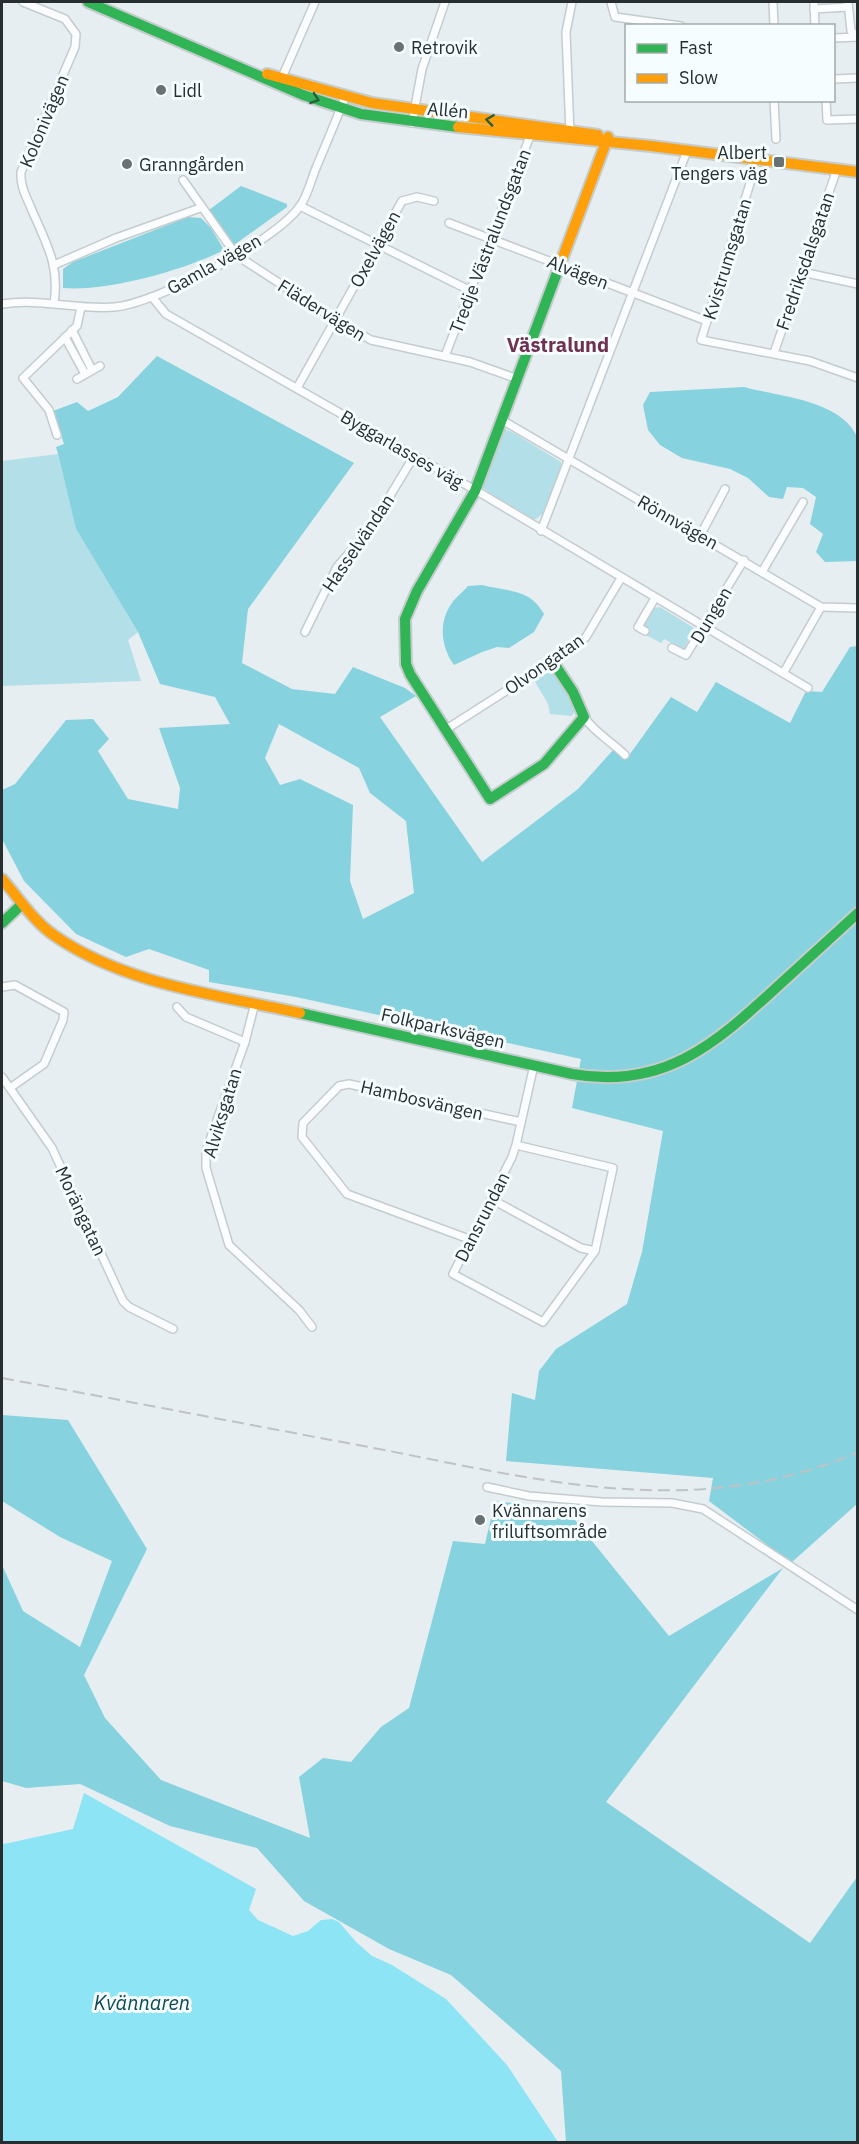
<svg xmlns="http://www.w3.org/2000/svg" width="859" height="2144" viewBox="0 0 859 2144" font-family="'IBM Plex Sans',sans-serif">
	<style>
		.green { fill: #b3dfe8 }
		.forest { fill: #87d2df; fill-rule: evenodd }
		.water { fill: #8ce4f4 }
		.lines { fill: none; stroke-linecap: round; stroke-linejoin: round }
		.street-casing { stroke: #c5ccce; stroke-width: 10 }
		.fast-casing { stroke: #c5ccce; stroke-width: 14 }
		.slow-casing { stroke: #c5ccce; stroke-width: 14 }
		.street { stroke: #fbfcfd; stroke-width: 7 }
		.fast { stroke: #30b455; stroke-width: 10 }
		.slow { stroke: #ff9f0a; stroke-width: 10 }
		.rail { stroke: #c0c2c3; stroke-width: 2; stroke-dasharray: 12 6; stroke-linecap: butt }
		.oneway { stroke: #2b5d3c }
		.poi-dot { fill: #6a7173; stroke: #f6fdfe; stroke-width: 2 }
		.labels { text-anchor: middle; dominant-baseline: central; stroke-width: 6; stroke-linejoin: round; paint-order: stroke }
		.poi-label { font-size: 18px; fill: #282e2f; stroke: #f6fdfe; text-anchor: start }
		.street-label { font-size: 18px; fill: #282e2f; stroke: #f6fdfe }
		.neighbourhood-label { font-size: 20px; font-weight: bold; fill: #703052; stroke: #f6fdfe }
		.water-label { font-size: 20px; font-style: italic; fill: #114952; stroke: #f6fdfe }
	</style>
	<rect width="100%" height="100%" fill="#e6eef1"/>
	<!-- green -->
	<g class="green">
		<path d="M504 429 512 432 561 462 562 468 545 512 536 519H527L483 488 482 483Z"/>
		<path d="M58 454 76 529 138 632 128 640 141 681 2 686V461Z"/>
		<path d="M660 607 694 628 684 650 664 639 661 643 646 635 650 629 643 625 653 608Z"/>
		<path d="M547 670 553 673 576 709 572 716 550 714 548 704 534 680Z"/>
	</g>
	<!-- forest -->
	<g class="forest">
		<path d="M241 186 287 204V207L234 245 209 210Z"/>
		<path d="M188 217 201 218 211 228 224 250C185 270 106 292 63 288V269L73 262Z"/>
		<path d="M157 356 354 463 248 609 242 663 292 689 335 694 353 667 405 688 416 696 380 717 482 862 578 789 614 749 630 754 671 697 697 712 716 682 790 723 806 691 822 692 850 647 857 646V1504L791 1563 709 1501 713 1478 506 1461 512 1393 535 1400 539 1371 556 1349 627 1304 642 1252 663 1131 572 1108 581 1059 296 997 209 982V970L149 949 126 957 76 934 24 881 2 839V790L15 784 66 720 93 719 109 739 98 751 128 799 178 809 180 788 159 728 230 724 215 697 160 684 138 632 76 529 58 454 56 447 64 444 53 411 77 402 88 411 118 397ZM279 724 359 768 370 793 406 821 414 893 363 919 350 881 353 805 300 779 280 785 265 758Z"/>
		<path d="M744 387C780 397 840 399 858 438L857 561 825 562 816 552 823 534 810 524 816 497 803 488 787 487 783 499 769 497 748 478 730 469 682 458 660 445 648 430 643 405 650 392Z"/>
		<path d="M482 585C508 592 530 588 544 614L534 632 509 648 497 647 482 652 454 665C441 647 438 622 452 603 456 597 463 592 468 586Z"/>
		<path d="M2 1415 68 1420 147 1549 84 1675 105 1718 161 1780 310 1838 299 1777 323 1758 351 1762 381 1727 409 1708 453 1541 485 1544 495 1501 566 1509 669 1636 783 1568 606 1802 810 1943 857 1877V2142H566L561 2071 451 1975 389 1949 304 1901 257 1848 170 1826 80 1784 26 1788 2 1781V1565L23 1611 80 1647 112 1561 60 1537 2 1501Z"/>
	</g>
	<!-- water -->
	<path class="water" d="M84 1793 256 1889 249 1910 258 1920 293 1936 308 1931 321 1920 332 1919 339 1922 356 1942 372 1956 392 1965 446 1999 507 2065 558 2142H2V1841L4 1844 73 1829Z"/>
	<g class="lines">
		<!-- street casing -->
		<g class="street-casing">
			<g id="street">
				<path d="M23 2 65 19 76 34 75 47 21 172C20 186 26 196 31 208 46 243 60 265 54 303"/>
				<path d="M611 2 615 17 681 26"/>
				<path d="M773 2 774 26"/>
				<path d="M814 2 815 26"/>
				<path d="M848 2 851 31 858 36"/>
				<path d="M814 9 848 7"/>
				<path d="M834 38 858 37"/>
				<path d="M834 79 858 78"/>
				<path d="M280 82 315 2"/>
				<path d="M774 100 776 139"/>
				<path d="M826 100 827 120 858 119"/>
				<path d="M412 123 422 69 445 2"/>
				<path d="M570 134 566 32 572 2"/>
				<path d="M752 177 701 340 810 361 858 378"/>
				<path d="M183 180 236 255 336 320 371 340 470 362 518 379"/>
				<path d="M300 206 471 291"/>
				<path d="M449 223 707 321"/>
				<path d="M54 265 116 238 200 208"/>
				<path d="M802 272 858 284"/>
				<path d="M152 297 166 314 482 494 808 688"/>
				<path d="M2 304C40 298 76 310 115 307 157 303 276 241 300 206 308 195 311 180 316 168 326 144 336 121 345 97"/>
				<path d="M72 330 92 370"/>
				<path d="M65 337 85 374"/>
				<path d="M774 353 837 169"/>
				<path d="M445 356 532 131"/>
				<path d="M77 379 100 366"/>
				<path d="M297 388 402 201 417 197 434 201"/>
				<path d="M502 420 821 607 858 608"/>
				<path d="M57 435 49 410 23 378 77 326 81 307"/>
				<path d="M541 531 687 151"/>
				<path d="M700 536 725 489"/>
				<path d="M762 572 803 502"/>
				<path d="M645 631 638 627 655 598"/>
				<path d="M305 632 337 567 370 529 414 456"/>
				<path d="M672 648 686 655 744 560"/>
				<path d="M784 672 821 607"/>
				<path d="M584 717C596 734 611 741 625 755"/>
				<path d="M445 730 576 646 586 637 621 578"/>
				<path d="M2 987 15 985 64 1012 63 1020 44 1064 10 1088"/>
				<path d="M255 1003 245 1042 206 1151V1168L229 1245 299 1310 312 1327"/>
				<path d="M177 1007 186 1017 245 1042"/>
				<path d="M2 1077 52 1148 123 1301 129 1307 173 1329"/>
				<path d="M516 1145 512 1157 453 1274 543 1322 595 1251 613 1168 516 1145 534 1065"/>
				<path d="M491 1199 581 1248 595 1251"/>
				<path d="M469 1239 347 1194 302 1137 303 1123 339 1086 349 1084 521 1122"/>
				<path d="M487 1487 529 1496 602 1502 672 1503 703 1509 858 1610"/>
			</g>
		</g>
		<!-- fast casing -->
		<g class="fast-casing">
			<g id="fast">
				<path d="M88 2 303 95 361 114 458 127"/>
				<path d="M553 662 573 692 584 717 544 764 490 799 410 674 406 664 405 619 417 591 475 491 561 262"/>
				<path d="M2 923 22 904"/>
				<path d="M300 1013 572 1074C663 1090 714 1045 777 987 804 962 831 938 858 913"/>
			</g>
		</g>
		<!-- slow casing -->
		<g class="slow-casing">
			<g id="slow">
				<path d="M267 74 372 103 598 135"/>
				<path d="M458 127 651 146 858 172"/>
				<path d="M561 262 608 137"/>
				<path d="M2 879C19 898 34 922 55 936 126 985 219 995 300 1013"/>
			</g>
		</g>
		<!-- street -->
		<use href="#street" class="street"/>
		<!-- fast -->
		<use href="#fast" class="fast"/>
		<!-- slow -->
		<use href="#slow" class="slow"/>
		<!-- rail -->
		<path class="rail" d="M2 1378C121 1400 240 1423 358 1445 530 1477 689 1525 858 1452"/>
	</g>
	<!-- one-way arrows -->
	<defs><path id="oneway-chevron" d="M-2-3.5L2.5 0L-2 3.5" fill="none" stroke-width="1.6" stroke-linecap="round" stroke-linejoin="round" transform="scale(1.5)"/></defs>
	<g class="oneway">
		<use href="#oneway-chevron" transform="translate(315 99) rotate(19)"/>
		<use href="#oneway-chevron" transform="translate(490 120) rotate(-172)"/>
	</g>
	<!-- markers -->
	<g class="poi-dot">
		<circle cx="399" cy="47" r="6"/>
		<circle cx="161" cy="90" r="6"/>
		<rect x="773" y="156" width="12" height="12" rx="3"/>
		<circle cx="127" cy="164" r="6"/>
		<circle cx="480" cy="1520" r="6"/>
	</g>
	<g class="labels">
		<!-- poi labels -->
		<g class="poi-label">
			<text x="411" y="47">Retrovik</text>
			<text x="173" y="90">Lidl</text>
			<text x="767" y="152" text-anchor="end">Albert<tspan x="767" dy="21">Tengers väg</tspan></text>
			<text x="139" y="164">Granngården</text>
			<text x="492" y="1510">Kvännarens<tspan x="492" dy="21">friluftsområde</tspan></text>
		</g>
		<!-- street labels -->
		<g class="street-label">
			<text transform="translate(448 110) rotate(5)">Allén</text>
			<text transform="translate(44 121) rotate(-67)">Kolonivägen</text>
			<text transform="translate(490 241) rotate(-69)">Tredje Västralundsgatan</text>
			<text transform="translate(375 249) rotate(-61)">Oxelvägen</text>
			<text transform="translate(727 259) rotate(-73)">Kvistrumsgatan</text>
			<text transform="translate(805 261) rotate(-71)">Fredriksdalsgatan</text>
			<text transform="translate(214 264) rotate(-29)">Gamla vägen</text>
			<text transform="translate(578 272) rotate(21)">Alvägen</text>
			<text transform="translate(322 310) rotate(32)">Flädervägen</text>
			<text transform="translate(402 449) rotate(30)">Byggarlasses väg</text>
			<text transform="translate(678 522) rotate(30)">Rönnvägen</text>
			<text transform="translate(358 543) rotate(-56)">Hasselvändan</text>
			<text transform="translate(711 615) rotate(-59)">Dungen</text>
			<text transform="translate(544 664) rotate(-35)">Olvongatan</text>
			<text transform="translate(443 1028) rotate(13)">Folkparksvägen</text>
			<text transform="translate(422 1100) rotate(13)">Hambosvängen</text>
			<text transform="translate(222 1113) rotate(-73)">Alviksgatan</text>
			<text transform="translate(81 1211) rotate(65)">Morängatan</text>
			<text transform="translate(482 1217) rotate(-63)">Dansrundan</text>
		</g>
		<!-- neighbourhood labels -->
		<g class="neighbourhood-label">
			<text x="558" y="344">Västralund</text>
		</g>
		<!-- water labels -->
		<g class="water-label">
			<text x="142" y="2002">Kvännaren</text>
		</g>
	</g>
	<!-- border -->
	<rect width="859" height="2144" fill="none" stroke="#282e2f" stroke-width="6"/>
	<!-- legend -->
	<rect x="625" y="24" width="210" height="78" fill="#f6fdfe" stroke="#a4aaab" stroke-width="1.5"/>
	<rect x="637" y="44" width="30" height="9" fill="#30b455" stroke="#a4aaab" stroke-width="1.5"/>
	<text x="679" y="54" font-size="18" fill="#282e2f">Fast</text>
	<rect x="637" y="74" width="30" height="9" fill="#ff9f0a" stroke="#a4aaab" stroke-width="1.5"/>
	<text x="679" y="84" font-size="18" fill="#282e2f">Slow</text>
</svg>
